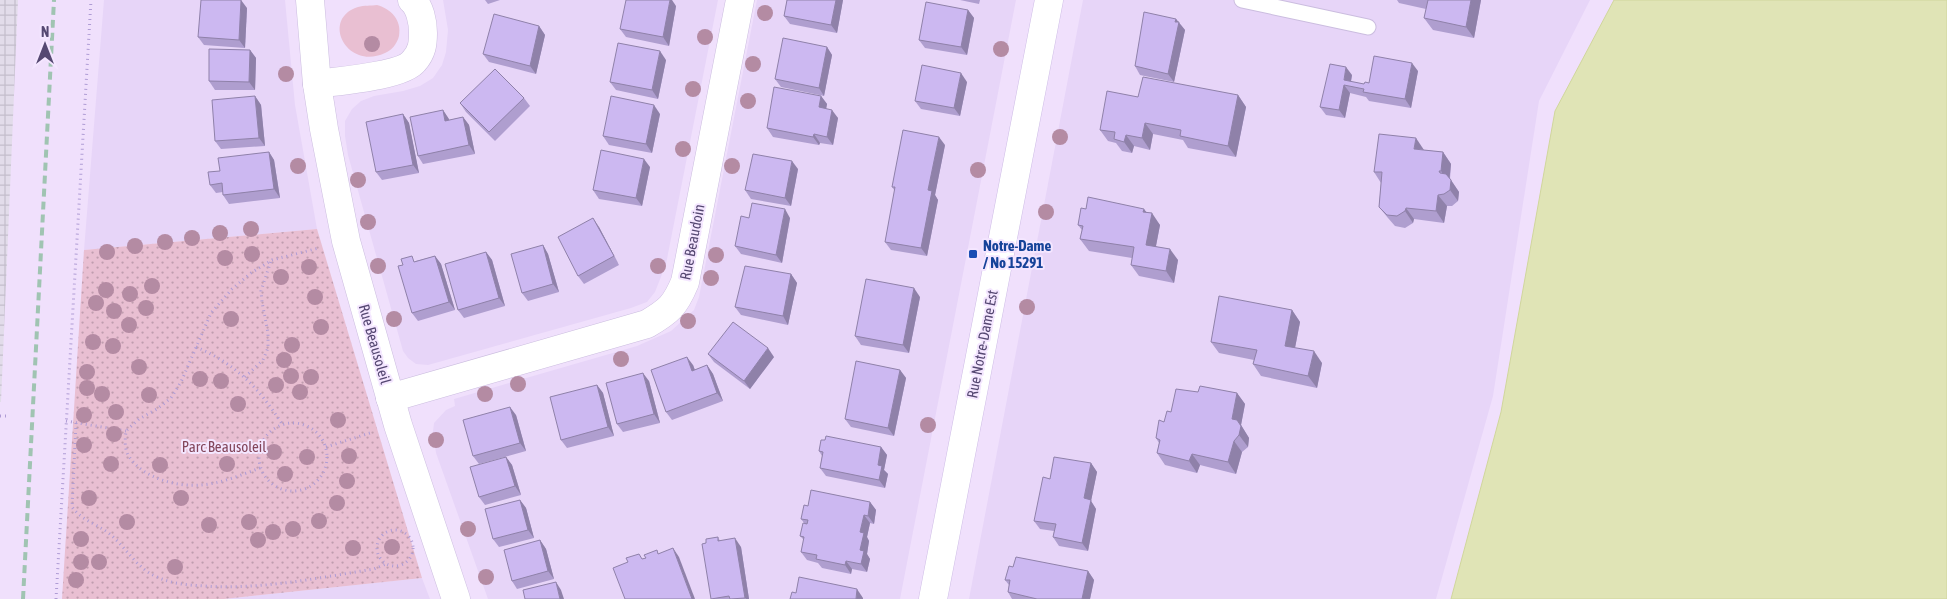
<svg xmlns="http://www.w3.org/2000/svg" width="1947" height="599" viewBox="0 0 1947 599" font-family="'Asap Condensed',sans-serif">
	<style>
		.residential { fill: #e7d5f8 }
		.industrial { fill: url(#industrial-grid) }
		.green { fill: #e9bfd2 }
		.park { fill: url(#park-dots) }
		.water { fill: #e0e4b6; stroke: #d0d69c }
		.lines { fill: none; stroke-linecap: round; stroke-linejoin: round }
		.service-casing { stroke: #cbbddf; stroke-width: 17 }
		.minor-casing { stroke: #cbbddf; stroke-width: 29 }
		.secondary-casing { stroke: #cebde6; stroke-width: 29 }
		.path { stroke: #af9cd5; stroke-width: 3; stroke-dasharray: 1 4; stroke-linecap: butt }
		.service { stroke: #fff; stroke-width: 15 }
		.minor { stroke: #fff; stroke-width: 28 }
		.secondary { stroke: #fff; stroke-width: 28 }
		.rail { stroke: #a0c4b2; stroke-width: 4; stroke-dasharray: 8 5; stroke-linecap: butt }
		.tree { fill: #b48ba3 }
		.wall { fill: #af9ecf }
		.shaded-wall { fill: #8f81a9 }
		.building { fill: #ccb8f1; stroke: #8f81a9 }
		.transit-dot { fill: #1a4fb4; stroke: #f4e6ff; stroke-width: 2 }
		.labels { text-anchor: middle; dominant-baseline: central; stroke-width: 4; stroke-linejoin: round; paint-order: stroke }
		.street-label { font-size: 15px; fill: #554872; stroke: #f4e6ff }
		.transit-label { font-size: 15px; font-weight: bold; fill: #164399; stroke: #f4e6ff; text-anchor: start }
		.park-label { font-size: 15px; fill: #83465b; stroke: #f4e6ff }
	</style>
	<defs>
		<pattern id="industrial-grid" width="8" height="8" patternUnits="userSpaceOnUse" patternTransform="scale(1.25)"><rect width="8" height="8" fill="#e2dcea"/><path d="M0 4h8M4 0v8" fill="none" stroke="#c4becc"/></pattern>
		<pattern id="park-dots" width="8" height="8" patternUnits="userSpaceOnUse" patternTransform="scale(1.25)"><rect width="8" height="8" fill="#e9bfd2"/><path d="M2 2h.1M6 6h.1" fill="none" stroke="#c09daf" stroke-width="1.8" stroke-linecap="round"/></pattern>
	</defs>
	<rect width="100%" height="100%" fill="#f0e0fc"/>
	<!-- residential -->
	<g class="residential">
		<path d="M104 0H285L295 105 317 229 84 250Z"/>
		<path d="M443 0H718L666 264 655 292 647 302 631 308 428 365 416 364 408 358 403 351 348 155 345 136V121L352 109 361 101 374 96 403 91 420 86 433 78 442 65 446 52 448 30Z"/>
		<path d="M757 0H1016L900 599H488L436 453 433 431 434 423 446 410 455 406 454 399 637 346 671 331 694 310 699 297Z"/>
		<path d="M1083 0H1590L1539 101 1493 396 1436 599H969Z"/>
		<path d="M422 578 430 599H224Z"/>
	</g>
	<!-- industrial -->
	<path class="industrial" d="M0 0H18L1 402H0Z"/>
	<!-- green -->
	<path class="green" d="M377 5C391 9 402 20 399 36 397 44 392 50 385 53 347 71 320 19 358 7 364 5 371 6 377 5Z"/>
	<!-- park -->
	<path class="park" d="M317 229 422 578 224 599H62L84 250Z"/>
	<!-- water -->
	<path class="water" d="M1614 0H1947V599H1451L1501 412 1555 111Z"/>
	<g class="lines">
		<!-- service casing -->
		<g class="service-casing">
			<path id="service" d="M1242 0 1368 27"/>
		</g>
		<!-- minor casing -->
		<g class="minor-casing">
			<g id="minor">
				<path d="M310 0 317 84 324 129 346 241 398 425 456 599"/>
				<path d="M317 84C337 81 403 76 414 61 422 52 423 44 423 33 423 22 420 7 412 0"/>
				<path d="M390 398 647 324C669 311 675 306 685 282L740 0"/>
			</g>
		</g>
		<!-- secondary casing -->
		<g class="secondary-casing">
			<path id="secondary" d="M933 599 1049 0"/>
		</g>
		<!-- path -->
		<g class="path">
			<path d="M196 347C236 364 259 388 282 424"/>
			<path d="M245 377 263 360 268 348V333L262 302 261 291 271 261"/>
			<path d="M0 416H7"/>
			<path d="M66 421 126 431"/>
			<circle cx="293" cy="457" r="34"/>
			<path d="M76 423 72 507C82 521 98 524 111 535 126 548 137 568 155 576 171 584 187 585 204 586 261 590 317 578 374 569L386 564"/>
			<path d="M326 447 373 432"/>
			<path d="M260 468C241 475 220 484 200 485 176 487 144 478 130 458 124 450 125 440 126 431L139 419 157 409 171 398 181 382 211 313 232 289 251 273 272 260 319 248"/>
			<circle cx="395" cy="548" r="18"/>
			<path d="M56 599 91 0"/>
		</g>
		<!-- service -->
		<use href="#service" class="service"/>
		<!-- minor -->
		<use href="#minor" class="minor"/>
		<!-- secondary -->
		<use href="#secondary" class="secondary"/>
		<!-- rail -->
		<path class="rail" d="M23 599 54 0"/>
	</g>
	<!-- trees -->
	<g class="tree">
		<circle cx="765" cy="13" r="8"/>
		<circle cx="705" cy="37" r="8"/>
		<circle cx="372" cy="44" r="8"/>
		<circle cx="1001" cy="49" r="8"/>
		<circle cx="753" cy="64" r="8"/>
		<circle cx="286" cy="74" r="8"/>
		<circle cx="693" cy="89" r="8"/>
		<circle cx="748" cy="101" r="8"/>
		<circle cx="1060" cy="137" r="8"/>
		<circle cx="683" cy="149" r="8"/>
		<circle cx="298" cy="166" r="8"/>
		<circle cx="732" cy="166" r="8"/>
		<circle cx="978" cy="170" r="8"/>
		<circle cx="358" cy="180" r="8"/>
		<circle cx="1046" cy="212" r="8"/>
		<circle cx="368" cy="222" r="8"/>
		<circle cx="251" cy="229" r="8"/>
		<circle cx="220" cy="233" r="8"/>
		<circle cx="192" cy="238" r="8"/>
		<circle cx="165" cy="242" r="8"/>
		<circle cx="135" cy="246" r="8"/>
		<circle cx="107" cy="252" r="8"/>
		<circle cx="252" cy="254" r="8"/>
		<circle cx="716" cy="255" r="8"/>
		<circle cx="225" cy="258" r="8"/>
		<circle cx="378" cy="266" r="8"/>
		<circle cx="658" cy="266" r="8"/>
		<circle cx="309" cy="267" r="8"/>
		<circle cx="281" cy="277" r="8"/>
		<circle cx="711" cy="278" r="8"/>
		<circle cx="152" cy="286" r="8"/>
		<circle cx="106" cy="290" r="8"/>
		<circle cx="130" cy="294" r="8"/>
		<circle cx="315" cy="297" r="8"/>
		<circle cx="96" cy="303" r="8"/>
		<circle cx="1027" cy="307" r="8"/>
		<circle cx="146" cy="308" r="8"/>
		<circle cx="114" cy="311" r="8"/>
		<circle cx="231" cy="319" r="8"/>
		<circle cx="394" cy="319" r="8"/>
		<circle cx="688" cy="321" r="8"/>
		<circle cx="129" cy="325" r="8"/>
		<circle cx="321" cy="327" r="8"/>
		<circle cx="93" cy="342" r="8"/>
		<circle cx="292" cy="345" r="8"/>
		<circle cx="113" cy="346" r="8"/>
		<circle cx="621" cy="359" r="8"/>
		<circle cx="284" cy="360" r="8"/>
		<circle cx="139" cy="367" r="8"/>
		<circle cx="87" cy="372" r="8"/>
		<circle cx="291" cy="376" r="8"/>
		<circle cx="311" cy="377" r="8"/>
		<circle cx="200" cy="379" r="8"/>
		<circle cx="221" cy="381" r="8"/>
		<circle cx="518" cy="384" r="8"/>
		<circle cx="276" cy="385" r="8"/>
		<circle cx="87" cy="388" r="8"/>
		<circle cx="300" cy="392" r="8"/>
		<circle cx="102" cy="394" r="8"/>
		<circle cx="485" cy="394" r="8"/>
		<circle cx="149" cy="395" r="8"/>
		<circle cx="238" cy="404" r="8"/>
		<circle cx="116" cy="412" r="8"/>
		<circle cx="84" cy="415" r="8"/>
		<circle cx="338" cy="420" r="8"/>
		<circle cx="928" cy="425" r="8"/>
		<circle cx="114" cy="434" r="8"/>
		<circle cx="436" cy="440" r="8"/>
		<circle cx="84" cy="445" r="8"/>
		<circle cx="274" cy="452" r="8"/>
		<circle cx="349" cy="456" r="8"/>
		<circle cx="307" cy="457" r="8"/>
		<circle cx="111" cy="464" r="8"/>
		<circle cx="227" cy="464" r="8"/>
		<circle cx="160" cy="465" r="8"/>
		<circle cx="285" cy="474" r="8"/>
		<circle cx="347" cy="481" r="8"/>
		<circle cx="89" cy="498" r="8"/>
		<circle cx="181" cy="498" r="8"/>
		<circle cx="337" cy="503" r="8"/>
		<circle cx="319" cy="521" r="8"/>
		<circle cx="127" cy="522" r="8"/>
		<circle cx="249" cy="522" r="8"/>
		<circle cx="209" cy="525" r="8"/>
		<circle cx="293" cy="529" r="8"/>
		<circle cx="468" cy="529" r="8"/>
		<circle cx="273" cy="532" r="8"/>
		<circle cx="81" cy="539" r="8"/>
		<circle cx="258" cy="540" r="8"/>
		<circle cx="392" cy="547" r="8"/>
		<circle cx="353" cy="548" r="8"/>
		<circle cx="81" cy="562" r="8"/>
		<circle cx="99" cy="562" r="8"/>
		<circle cx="175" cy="567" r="8"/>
		<circle cx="486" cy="577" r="8"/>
		<circle cx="76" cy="580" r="8"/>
	</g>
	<!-- wall -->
	<g class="wall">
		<path d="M485 0H500L488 4Z"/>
		<path d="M787 0H843L837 33 790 24 784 16Z"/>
		<path d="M960 0H980L979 4Z"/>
		<path d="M1397 0H1481L1474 38 1433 30 1424 18 1426 9 1399 3Z"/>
		<path d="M676 6 669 46 626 37 620 29Z"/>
		<path d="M247 8 245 48 204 45 198 37Z"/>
		<path d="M968 10 974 18 967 55 925 48 919 40Z"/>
		<path d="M1176 19 1185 30 1174 82 1140 75 1135 66Z"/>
		<path d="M539 26 545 35 536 74 489 62 483 54Z"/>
		<path d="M827 47 832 55 824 96 781 87 775 79Z"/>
		<path d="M250 50 256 58 255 90H215L209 81Z"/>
		<path d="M666 60 658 99 616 90 610 82Z"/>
		<path d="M1418 71 1411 108 1369 101 1366 97 1350 93 1345 118 1326 115 1320 107 1352 75 1351 82 1364 84Z"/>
		<path d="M967 82 960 116 921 109 915 101Z"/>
		<path d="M1238 95 1246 107 1236 157 1188 148 1183 140 1153 134 1150 150 1134 146 1132 153 1122 151 1116 143 1108 141 1100 130 1138 97Z"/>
		<path d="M255 96 261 105 265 146 221 149 215 141Z"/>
		<path d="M821 96 827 104 826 109 838 118 833 145 820 143 819 145 773 137 767 128Z"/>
		<path d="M524 98 530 106 495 141 466 112 460 103Z"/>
		<path d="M443 110 449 120 463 117 469 125 475 154 423 164 418 156Z"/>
		<path d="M403 114 409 123 419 173 382 180 376 172Z"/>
		<path d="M660 114 652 153 609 145 603 136Z"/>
		<path d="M945 145 935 195 938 200 927 256 891 250 885 242 895 191 892 187Z"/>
		<path d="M1424 150 1443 152 1451 164 1450 179 1459 192 1458 201 1452 206H1447L1444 223 1414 219 1413 223 1405 228 1395 226 1388 218 1379 207 1381 183 1374 172Z"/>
		<path d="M269 152 274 160 280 198 229 204 223 195V192L216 193 210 185 220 171Z"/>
		<path d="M650 167 642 206 599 199 593 190Z"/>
		<path d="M798 169 791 206 751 199 745 190Z"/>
		<path d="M1086 209 1147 212 1160 225 1156 246 1178 260 1174 283 1139 276 1131 265 1132 258 1089 251 1080 239 1082 230 1078 225Z"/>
		<path d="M749 218H790L782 263 741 254 735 246Z"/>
		<path d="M599 227 619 265 584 284 578 276Z"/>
		<path d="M543 245 548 254 559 292 528 301 522 293Z"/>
		<path d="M486 252 492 260 505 306 464 318 458 310Z"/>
		<path d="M435 256 441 264 455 310 418 321 412 313 416 261Z"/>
		<path d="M791 274 797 283 788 325 741 315 735 307Z"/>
		<path d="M920 297 909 353 861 345 855 336Z"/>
		<path d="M1292 310 1300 322 1295 348 1322 363 1317 388 1261 376 1253 364 1254 360 1219 353 1211 342Z"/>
		<path d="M708 354 774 357 750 389 714 362Z"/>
		<path d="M693 365 695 370 707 365 713 374 723 401 672 420 666 412Z"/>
		<path d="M900 370 906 378 894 436 851 427 845 419Z"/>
		<path d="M649 381 660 423 623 432 617 424Z"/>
		<path d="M597 385 603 393 614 436 567 448 561 440Z"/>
		<path d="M1198 392 1237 393 1245 404 1241 425 1249 438 1248 447 1242 452 1236 474 1200 465 1197 473 1165 465 1157 453 1159 443 1156 438 1164 422 1171 412Z"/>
		<path d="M516 415 526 451 479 464 473 456Z"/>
		<path d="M825 440 881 447 887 455 884 470 888 474 885 488 826 476 820 468 822 456 819 451Z"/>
		<path d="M506 457 512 465 521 495 485 505 479 497Z"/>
		<path d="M1091 463 1097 472 1091 501 1096 509 1088 551 1059 546 1053 537 1054 531 1040 529 1034 521 1050 479Z"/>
		<path d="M520 500 526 508 534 538 499 547 493 539Z"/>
		<path d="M870 502 876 510 874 524 870 523 867 537 869 541 867 554 870 559 867 572 852 569 851 574 822 568 818 563 807 560 801 552 804 540 800 536 805 524 801 519 808 506Z"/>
		<path d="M718 537 720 541 741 547 749 599H712L706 543Z"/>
		<path d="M540 540 546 549 554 579 517 589 512 581Z"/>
		<path d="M1013 567 1088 571 1094 580 1090 599H1012L1008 592 1009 585 1005 580Z"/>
	</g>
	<!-- shaded-wall -->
	<g class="shaded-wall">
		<path d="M241 0 247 8 245 48 239 40Z"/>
		<path d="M670 0H672L676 6 669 46 663 37Z"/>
		<path d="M836 0H843L837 33 831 25Z"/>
		<path d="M1471 0H1481L1474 38 1466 27Z"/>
		<path d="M968 10 974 18 967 55 961 47Z"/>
		<path d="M1176 19 1185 30 1174 82 1168 74Z"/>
		<path d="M539 26 545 35 536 74 530 66Z"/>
		<path d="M827 47 832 55 824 96 819 88Z"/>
		<path d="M250 50 256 58 255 90 249 82Z"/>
		<path d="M660 51 666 60 658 99 652 90Z"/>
		<path d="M1412 63 1418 71 1411 108 1405 99Z"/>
		<path d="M1346 67 1352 75 1350 86 1344 80Z"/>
		<path d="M961 73 967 82 960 116 954 108Z"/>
		<path d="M1344 85 1350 93 1345 118 1339 110Z"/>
		<path d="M1238 95 1246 107 1236 157 1228 146Z"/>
		<path d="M255 96 261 105 265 146 259 138Z"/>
		<path d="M821 96 827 104 825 115 819 107Z"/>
		<path d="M654 105 660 114 652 153 646 144Z"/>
		<path d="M443 110 449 119 451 129 445 121Z"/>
		<path d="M832 110 838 118 833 145 827 137Z"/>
		<path d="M403 114 409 123 419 173 413 165Z"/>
		<path d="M463 117 469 125 475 154 469 145Z"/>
		<path d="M1145 123 1153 134 1150 150 1142 138Z"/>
		<path d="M814 134 820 143 819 145 813 137Z"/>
		<path d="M1126 135 1134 146 1132 153 1124 142Z"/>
		<path d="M939 137 945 145 935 195 938 200 927 256 921 248 928 190Z"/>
		<path d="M1416 138 1424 150 1414 149Z"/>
		<path d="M269 152 274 160 280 198 274 189Z"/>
		<path d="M1443 152 1451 164 1449 183 1441 171Z"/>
		<path d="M644 159 650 167 642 206 636 198Z"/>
		<path d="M792 161 798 169 791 206 785 198Z"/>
		<path d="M1451 180 1459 192 1458 201 1450 190Z"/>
		<path d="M1438 195 1447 206 1444 223 1436 211Z"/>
		<path d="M1406 208 1414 219 1413 223 1405 211Z"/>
		<path d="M785 209 790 218 782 263 776 255Z"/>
		<path d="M1144 209 1151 218 1152 213 1160 225 1154 256 1146 245 1143 212Z"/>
		<path d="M593 218 599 227 619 265 614 256Z"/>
		<path d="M543 245 548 254 559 292 553 284Z"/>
		<path d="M1170 249 1178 260 1174 283 1166 271Z"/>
		<path d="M486 252 492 260 505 306 499 298Z"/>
		<path d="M435 256 441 264 455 310 449 302Z"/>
		<path d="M791 274 797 283 788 325 783 316Z"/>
		<path d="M914 288 920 297 909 353 903 345Z"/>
		<path d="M1292 310 1300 322 1293 358 1285 346Z"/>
		<path d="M768 348 774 357 750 389 744 381Z"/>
		<path d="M1314 351 1322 363 1317 388 1308 376Z"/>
		<path d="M687 357 693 365 698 379 692 371Z"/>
		<path d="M707 365 713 374 723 401 717 393Z"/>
		<path d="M900 370 906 378 894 436 888 428Z"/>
		<path d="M643 373 649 381 660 423 654 414Z"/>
		<path d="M597 385 603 393 614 436 608 427Z"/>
		<path d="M1237 393 1245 404 1241 425 1249 438 1248 447 1239 435 1232 419Z"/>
		<path d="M510 407 516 415 526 451 520 443Z"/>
		<path d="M1234 441 1242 452 1236 474 1228 462Z"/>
		<path d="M881 447 887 455 884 470 888 474 885 488 879 480 878 465Z"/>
		<path d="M1192 454 1200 465 1197 473 1189 461Z"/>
		<path d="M506 457 512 465 521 495 515 486Z"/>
		<path d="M1091 463 1097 472 1091 501 1096 509 1088 551 1082 543 1084 498Z"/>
		<path d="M520 500 526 508 534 538 528 530Z"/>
		<path d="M870 502 876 510 874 524 868 516Z"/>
		<path d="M864 515 870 523 867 537 869 541 867 554 870 559 867 572 861 564 860 550V532Z"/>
		<path d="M735 538 741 547 749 599H746L745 598Z"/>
		<path d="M540 540 546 549 554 579 548 571Z"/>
		<path d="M673 548 679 557 695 599H692Z"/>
		<path d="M846 561 852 569 851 574 845 565Z"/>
		<path d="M1088 571 1094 580 1090 599H1082Z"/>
		<path d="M556 582 561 590 564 599H560Z"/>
		<path d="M857 589 863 598V599H856Z"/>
	</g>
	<!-- building -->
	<g class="building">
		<path d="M201 0H241L239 40 198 37Z"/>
		<path d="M626 0H670L663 37 620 29Z"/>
		<path d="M787 0H836L831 25 784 16Z"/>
		<path d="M1428 0H1471L1466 27 1424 18Z"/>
		<path d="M926 2 968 10 961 47 919 40Z"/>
		<path d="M1144 12 1176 19 1175 22H1179L1168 74 1135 66Z"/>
		<path d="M494 14 539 26 530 66 483 54Z"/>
		<path d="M783 38 827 47 819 88 775 79Z"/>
		<path d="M618 43 660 51 652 90 610 82Z"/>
		<path d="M209 49 250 50 249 82 209 81Z"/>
		<path d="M1374 56 1412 63 1405 99 1363 92 1364 89 1344 85 1339 110 1320 107 1330 64 1346 67 1344 80 1364 84 1365 82 1369 83Z"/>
		<path d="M922 65 961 73 954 108 915 101Z"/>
		<path d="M495 69 524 98 489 132 460 103Z"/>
		<path d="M1143 77 1238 95 1228 146 1180 136 1181 130 1145 123 1142 138 1126 135 1124 142 1114 139 1115 132 1100 130 1107 91 1138 97Z"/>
		<path d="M774 87 821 96 819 107 832 110 827 137 814 134 813 137 767 128Z"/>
		<path d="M255 96 259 138 215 141 212 100Z"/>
		<path d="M611 96 654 105 646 144 603 136Z"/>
		<path d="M443 110 445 121 463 117 469 145 418 156 410 117Z"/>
		<path d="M403 114 413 165 376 172 366 122Z"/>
		<path d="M903 130 939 137 928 190 932 191 921 248 885 242 895 187H892Z"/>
		<path d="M1379 134 1416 138 1414 149 1443 152 1441 171H1439L1440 173 1446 174 1451 180 1450 190 1444 194 1438 195 1436 211 1406 208 1405 211 1397 216 1387 215 1379 207 1382 172H1374Z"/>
		<path d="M601 150 644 159 636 198 593 190Z"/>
		<path d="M269 152 274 189 223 195 222 183 210 185 208 172 220 171 218 158Z"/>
		<path d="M753 154 792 161 785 198 745 190Z"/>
		<path d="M1088 197 1144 209 1143 212 1152 213 1146 245 1170 249 1166 271 1131 265 1134 247 1080 239 1083 226 1078 225 1081 208 1086 209Z"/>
		<path d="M752 203 785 209 776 255 735 246 741 216 749 218Z"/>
		<path d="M593 218 614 256 578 276 558 237Z"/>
		<path d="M543 245 553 284 522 293 511 254Z"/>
		<path d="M486 252 499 298 458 310 445 264Z"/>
		<path d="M412 256 414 262 435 256 449 302 412 313 398 266 403 265 401 259Z"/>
		<path d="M745 266 791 274 783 316 735 307Z"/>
		<path d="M866 279 914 288 903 345 855 336Z"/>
		<path d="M1219 296 1292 310 1285 346 1314 351 1308 376 1253 364 1257 350 1211 342Z"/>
		<path d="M733 322 768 348 744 381 708 354Z"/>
		<path d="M687 357 692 371 707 365 717 393 666 412 651 370Z"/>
		<path d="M856 361 900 370 888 428 845 419Z"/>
		<path d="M643 373 654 414 617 424 606 383Z"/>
		<path d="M597 385 608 427 561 440 550 397Z"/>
		<path d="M1200 386 1237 393 1232 419 1237 420 1241 426 1239 435 1234 441 1228 462 1192 454 1189 461 1157 453 1160 440 1156 438 1159 420 1164 422 1167 411 1171 412 1176 389 1198 392Z"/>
		<path d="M510 407 520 443 473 456 463 420Z"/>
		<path d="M826 436 881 447 878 465 882 466 879 480 820 468 823 452 819 451 821 440H825Z"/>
		<path d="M506 457 515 486 479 497 470 467Z"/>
		<path d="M1054 457 1091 463 1084 498 1091 500 1082 543 1053 537 1056 524 1034 521 1043 477 1050 479Z"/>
		<path d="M811 490 870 502 868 516 864 515 860 532 864 533 860 550 864 551 861 564 846 561 845 565 816 559 817 555 801 552 804 537 800 536 803 523 807 524 808 520 801 519 804 505 808 506Z"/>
		<path d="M520 500 528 530 493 539 485 509Z"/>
		<path d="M718 537V541L735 538 745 598 730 599 729 596 711 599 702 544 706 543V539Z"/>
		<path d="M540 540 548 571 512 581 504 550Z"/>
		<path d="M673 548 692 599H625L613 568 628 562 626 558 639 554 642 559 646 558 644 555 657 550 658 554Z"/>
		<path d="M1016 557 1088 571 1082 599H1037L1008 592 1010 580H1005L1009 566 1013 567Z"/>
		<path d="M799 577 857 589 856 599H790L792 592 796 593Z"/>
		<path d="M556 582 560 599H525L523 590Z"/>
	</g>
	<!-- markers -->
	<rect class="transit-dot" x="968" y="249" width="10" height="10" rx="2.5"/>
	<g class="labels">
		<!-- street labels -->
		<g class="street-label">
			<text transform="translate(692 242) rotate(-79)">Rue Beaudoin</text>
			<text transform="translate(375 344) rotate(74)">Rue Beausoleil</text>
			<text transform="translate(982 344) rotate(-79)">Rue Notre-Dame Est</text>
		</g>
		<!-- transit labels -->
		<g class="transit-label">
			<text x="983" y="245">Notre-Dame<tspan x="983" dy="17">/ No 15291</tspan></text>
		</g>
		<!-- park labels -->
		<g class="park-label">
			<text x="224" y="446">Parc Beausoleil</text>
		</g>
	</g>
	<!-- north arrow -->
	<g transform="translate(45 45)" stroke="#f4e6ff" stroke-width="4" paint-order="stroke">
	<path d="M0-4L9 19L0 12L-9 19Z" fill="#554872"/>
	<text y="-8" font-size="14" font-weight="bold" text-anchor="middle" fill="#554872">N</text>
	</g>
</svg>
